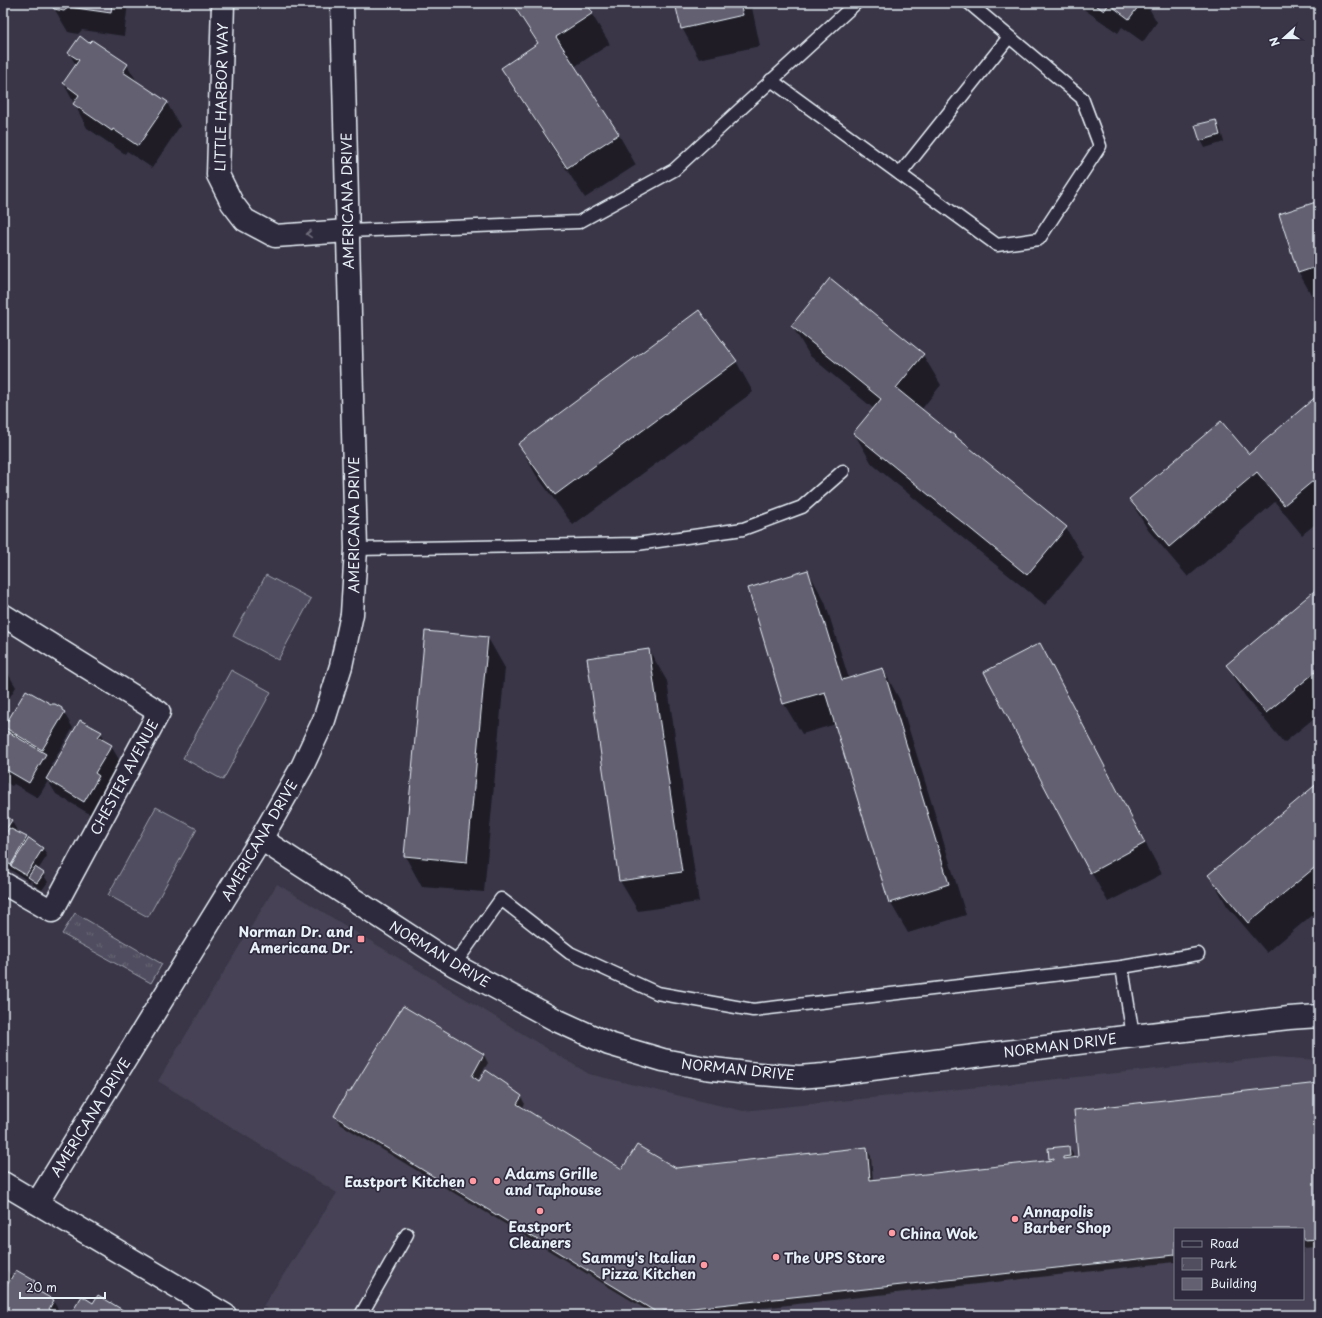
<svg xmlns="http://www.w3.org/2000/svg" width="1322" height="1318" viewBox="0 0 1322 1318" font-family="'Playpen Sans',sans-serif">
	<style>
		.built { fill: #464354; fill-rule: evenodd }
		.grass { fill: #504e5f; stroke: #9ca0ac }
		.park { fill: url(#park-tufts); stroke: #9ca0ac }
		.shadow { fill: #0007 }
		.building { fill: #636171; stroke: #e8f1f8 }
		.lines { fill: none; stroke-linecap: round; stroke-linejoin: round }
		.lane-casing { stroke: #e8f1f8; stroke-width: 15 }
		.street-casing { stroke: #e8f1f8; stroke-width: 25 }
		.secondary-casing { stroke: #e8f1f8; stroke-width: 25 }
		.lane { stroke: #2f2a3d; stroke-width: 12 }
		.street { stroke: #2f2a3d; stroke-width: 22 }
		.secondary { stroke: #2f2a3d; stroke-width: 22 }
		.oneway { stroke: #70707e }
		.poi-dot { fill: #ff9aa2; stroke: #2f2a3d; stroke-width: 1.5 }
		.labels { text-anchor: middle; dominant-baseline: central; stroke-width: 3.5; stroke-linejoin: round; paint-order: stroke }
		.street-label { font-size: 14px; fill: #e8f1f8; stroke: #2f2a3d }
		.poi-label { font-size: 14px; font-weight: bold; fill: #e8f1f8; stroke: #2f2a3d; text-anchor: start }
	</style>
	<defs>
		<pattern id="park-tufts" width="24" height="20" patternUnits="userSpaceOnUse"><rect width="24" height="20" fill="#504e5f"/><path d="M3 7l-1-3M5 7V3M7 7l1-3M15 17l-1-3M17 17v-4M19 17l1-3" fill="none" stroke="#696877"/></pattern>
	</defs>
	<rect width="100%" height="100%" fill="#3a3648"/>
	<filter id="ink" filterUnits="userSpaceOnUse"><feTurbulence type="fractalNoise" baseFrequency=".025" numOctaves="2"/><feDisplacementMap in="SourceGraphic" scale="8" xChannelSelector="R" yChannelSelector="G"/><feConvolveMatrix kernelMatrix="1 2 1 2 8 2 1 2 1" color-interpolation-filters="sRGB"/></filter>
	<g filter="url(#ink)">
		<!-- built -->
		<path class="built" d="M277 884 589 1074 743 1111 1274 1057 1319 1060V1315H277L263 1306 337 1193 158 1081ZM1175 1229H1303V1299H1175Z"/>
		<!-- grass -->
		<g class="grass">
			<path d="M266 575 311 599 278 660 233 636Z"/>
			<path d="M231 670 271 692 223 780 183 758Z"/>
			<path d="M156 807 197 829 148 917 108 895Z"/>
		</g>
		<!-- park -->
		<path class="park" d="M75 913 162 964 151 983 62 934Z"/>
		<!-- shadow -->
		<g class="shadow">
			<path d="M51 3H128L124 36 82 30 78 34 68 32Z"/>
			<path d="M511 3H585L610 44 574 67 619 135 636 165 585 198 520 98 503 68 538 44Z"/>
			<path d="M676 3H751L760 46 699 59 682 28Z"/>
			<path d="M1075 3H1146L1157 22 1143 42 1122 27 1118 33Z"/>
			<path d="M69 53 127 65 138 83 167 103 180 126 152 168 127 151 125 154 87 128 64 84 76 65Z"/>
			<path d="M1215 121 1220 128 1224 142 1205 148 1201 140Z"/>
			<path d="M1319 202V302L1316 303 1299 273Z"/>
			<path d="M792 326 923 355 941 385 921 410 1066 528 1084 558 1045 605 872 464 854 433 874 409 810 356Z"/>
			<path d="M736 361 753 392 573 525 536 475 519 444Z"/>
			<path d="M1319 395V521L1302 535 1275 502 1188 577 1148 530 1130 500 1248 455Z"/>
			<path d="M808 571 825 602 849 679 883 669 900 700 966 915 908 933 890 902 836 724 802 734 784 704 749 589Z"/>
			<path d="M1319 588V714L1284 743 1245 696 1227 665Z"/>
			<path d="M426 632 488 638 505 668 484 892 422 887 405 856Z"/>
			<path d="M649 650 667 681 699 902 638 911 620 881 588 659Z"/>
			<path d="M3 669 7 672 16 687 3 708Z"/>
			<path d="M1057 675 1162 874 1108 902 1091 872Z"/>
			<path d="M64 713 73 728 51 765 53 768 101 733 107 743 111 746 120 761 105 787 107 792 93 816 56 794 48 781 38 798 14 784 12 786 3 781V731L9 734 5 727Z"/>
			<path d="M1319 783V909L1267 953 1227 906 1210 875Z"/>
			<path d="M3 815 11 820 19 834 26 838 28 841 43 848 47 856 38 870 43 874 48 882 42 890 34 885 31 880 30 882 3 865Z"/>
			<path d="M403 1007 484 1055 488 1063 477 1081 509 1088 521 1097 525 1104 523 1108 622 1170 676 1169 866 1148 871 1156 873 1181 1052 1161 1050 1158 1069 1147 1073 1154V1158L1319 1084V1247L1303 1248V1229H1175V1262L698 1315H655L340 1124 335 1116Z"/>
			<path d="M3 1264 12 1278 34 1282 41 1293 53 1301 62 1315H3Z"/>
		</g>
		<!-- building -->
		<g class="building">
			<path d="M50 3H112L111 13 69 7 64 11 54 9Z"/>
			<path d="M512 3H586L593 13 556 37 619 134 567 168 501 68 538 43Z"/>
			<path d="M675 3H740L743 15 681 29Z"/>
			<path d="M1093 3H1141L1129 19 1109 4 1104 11Z"/>
			<path d="M80 36 89 43 92 40 128 64 123 72 168 102 138 146 113 129 112 131 73 104 79 95 63 83 79 60 68 53Z"/>
			<path d="M1216 120 1220 135 1200 141 1195 125Z"/>
			<path d="M1319 201V266L1298 273 1279 214Z"/>
			<path d="M830 278 924 354 896 388 1067 527 1027 575 853 433 881 399 791 326Z"/>
			<path d="M699 310 737 361 555 495 518 444Z"/>
			<path d="M1319 394V476L1284 505 1257 472 1169 547 1129 499 1221 421 1249 454Z"/>
			<path d="M808 570 842 680 883 668 949 884 889 903 825 692 783 704 748 588Z"/>
			<path d="M1319 587V669L1266 713 1226 665Z"/>
			<path d="M425 631 488 637 467 862 404 856Z"/>
			<path d="M1040 643 1145 843 1090 873 984 672Z"/>
			<path d="M649 649 682 872 619 881 587 658Z"/>
			<path d="M26 690 51 704H55L62 708V710L65 712 42 750 4 727Z"/>
			<path d="M80 720 102 732 98 737 112 745 95 773 99 776 84 802 46 779Z"/>
			<path d="M3 729 46 754 29 783 5 769 3 771Z"/>
			<path d="M1319 782V864L1248 923 1208 875Z"/>
			<path d="M3 814 12 820 3 834Z"/>
			<path d="M9 828 27 837 11 865 3 861V839Z"/>
			<path d="M29 838 43 848 26 875 11 866Z"/>
			<path d="M35 867 44 873 37 883 28 877Z"/>
			<path d="M403 1006 484 1054 472 1076 479 1081 486 1070 508 1085V1086L522 1096 517 1104 622 1169 637 1145 676 1168 867 1147 870 1180 1054 1160V1158L1049 1159 1048 1148 1069 1146 1070 1156 1063 1157V1159L1078 1157 1074 1110 1319 1083V1239L1303 1240V1229H1175V1255L656 1312 334 1116 347 1092H350Z"/>
			<path d="M16 1270 35 1281 31 1287 54 1300 49 1309 56 1313 55 1315H3V1292Z"/>
			<path d="M98 1295 131 1315H70L82 1296 93 1303Z"/>
		</g>
		<g class="lines">
			<!-- lane casing -->
			<g class="lane-casing">
				<g id="lane">
					<path d="M771 80 997 245 1039 239 1100 146 1082 98 969 3"/>
					<path d="M900 174 1009 37"/>
					<path d="M348 231 579 222 674 170 856 3"/>
					<path d="M356 549 637 544 743 529 802 507 843 471"/>
					<path d="M454 965 501 899 570 953 657 993 753 1010 1122 967 1198 954"/>
					<path d="M1122 967 1133 1036"/>
					<path d="M361 1315 407 1234"/>
				</g>
			</g>
			<!-- street casing -->
			<g class="street-casing">
				<g id="street">
					<path d="M223 3 218 175 232 203 245 220 275 236 348 231"/>
					<path d="M3 615 159 712 52 911 3 883"/>
					<path d="M261 839 454 965 556 1020 609 1044 663 1060 705 1068 747 1073 799 1077 824 1075 1133 1036 1289 1018 1319 1016"/>
					<path d="M37 1203 261 839 302 767 324 720 341 666 352 614 356 549 342 3"/>
				</g>
			</g>
			<!-- secondary casing -->
			<g class="secondary-casing">
				<path id="secondary" d="M3 1183 225 1315"/>
			</g>
			<!-- lane -->
			<use href="#lane" class="lane"/>
			<!-- street -->
			<use href="#street" class="street"/>
			<!-- secondary -->
			<use href="#secondary" class="secondary"/>
		</g>
		<!-- one-way arrows -->
		<defs><path id="oneway-chevron" d="M-2-3.5L2.5 0L-2 3.5" fill="none" stroke-width="1.6" stroke-linecap="round" stroke-linejoin="round"/></defs>
		<use class="oneway" href="#oneway-chevron" transform="translate(309 234) rotate(176)"/>
	</g>
	<!-- markers -->
	<g class="poi-dot">
		<rect x="357" y="935" width="8" height="8" rx="2"/>
		<circle cx="473" cy="1181" r="4"/>
		<circle cx="497" cy="1181" r="4"/>
		<circle cx="540" cy="1211" r="4"/>
		<circle cx="1015" cy="1219" r="4"/>
		<circle cx="892" cy="1233" r="4"/>
		<circle cx="776" cy="1257" r="4"/>
		<circle cx="704" cy="1265" r="4"/>
	</g>
	<g class="labels">
		<!-- street labels -->
		<g class="street-label">
			<text transform="translate(221 97) rotate(-89)">LITTLE HARBOR WAY</text>
			<text transform="translate(347 201) rotate(-91)">AMERICANA DRIVE</text>
			<text transform="translate(353 525) rotate(-90)">AMERICANA DRIVE</text>
			<text transform="translate(124 777) rotate(-62)">CHESTER AVENUE</text>
			<text transform="translate(259 840) rotate(-60)">AMERICANA DRIVE</text>
			<text transform="translate(440 954) rotate(31)">NORMAN DRIVE</text>
			<text transform="translate(1060 1045) rotate(-7)">NORMAN DRIVE</text>
			<text transform="translate(738 1069) rotate(6)">NORMAN DRIVE</text>
			<text transform="translate(90 1117) rotate(-58)">AMERICANA DRIVE</text>
		</g>
		<!-- poi labels -->
		<g class="poi-label">
			<text x="353" y="931" text-anchor="end">Norman Dr. and<tspan x="353" dy="16">Americana Dr.</tspan></text>
			<text x="505" y="1173">Adams Grille<tspan x="505" dy="16">and Taphouse</tspan></text>
			<text x="465" y="1181" text-anchor="end">Eastport Kitchen</text>
			<text x="1023" y="1211">Annapolis<tspan x="1023" dy="16">Barber Shop</tspan></text>
			<text x="540" y="1226" text-anchor="middle">Eastport<tspan x="540" dy="16">Cleaners</tspan></text>
			<text x="900" y="1233">China Wok</text>
			<text x="696" y="1257" text-anchor="end">Sammy's Italian<tspan x="696" dy="16">Pizza Kitchen</tspan></text>
			<text x="784" y="1257">The UPS Store</text>
		</g>
	</g>
	<!-- margin -->
	<rect width="1322" height="1318" fill="none" stroke="#2f2a3d" stroke-width="16"/>
	<rect x="8" y="8" width="1306" height="1302" fill="none" stroke="#e8f1f8" stroke-width="1.5" filter="url(#ink)"/>
	<!-- legend -->
	<rect x="1174" y="1228" width="130" height="72" fill="#2f2a3d" stroke="#797a88"/>
	<rect x="1182" y="1241" width="20" height="6" fill="#2f2a3d" stroke="#797a88"/>
	<text x="1210" y="1248" font-size="12" fill="#e8f1f8">Road</text>
	<rect x="1182" y="1258" width="20" height="12" fill="url(#park-tufts)" stroke="#797a88"/>
	<text x="1210" y="1268" font-size="12" fill="#e8f1f8">Park</text>
	<rect x="1182" y="1278" width="20" height="12" fill="#636171" stroke="#797a88"/>
	<text x="1210" y="1288" font-size="12" fill="#e8f1f8">Building</text>
	<!-- north arrow -->
	<g transform="translate(1284 38) rotate(249)" stroke="#2f2a3d" stroke-width="3" paint-order="stroke">
	<path d="M0-3L7 15L0 10L-7 15Z" fill="#e8f1f8"/>
	<text y="-6" font-size="11" font-weight="bold" text-anchor="middle" fill="#e8f1f8">N</text>
	</g>
	<!-- scale -->
	<path d="M20 1292v6h85v-6" fill="none" stroke="#e8f1f8" stroke-width="2"/>
	<text x="26" y="1292" font-size="12" fill="#e8f1f8" stroke="#2f2a3d" stroke-width="3" paint-order="stroke">20 m</text>
</svg>
